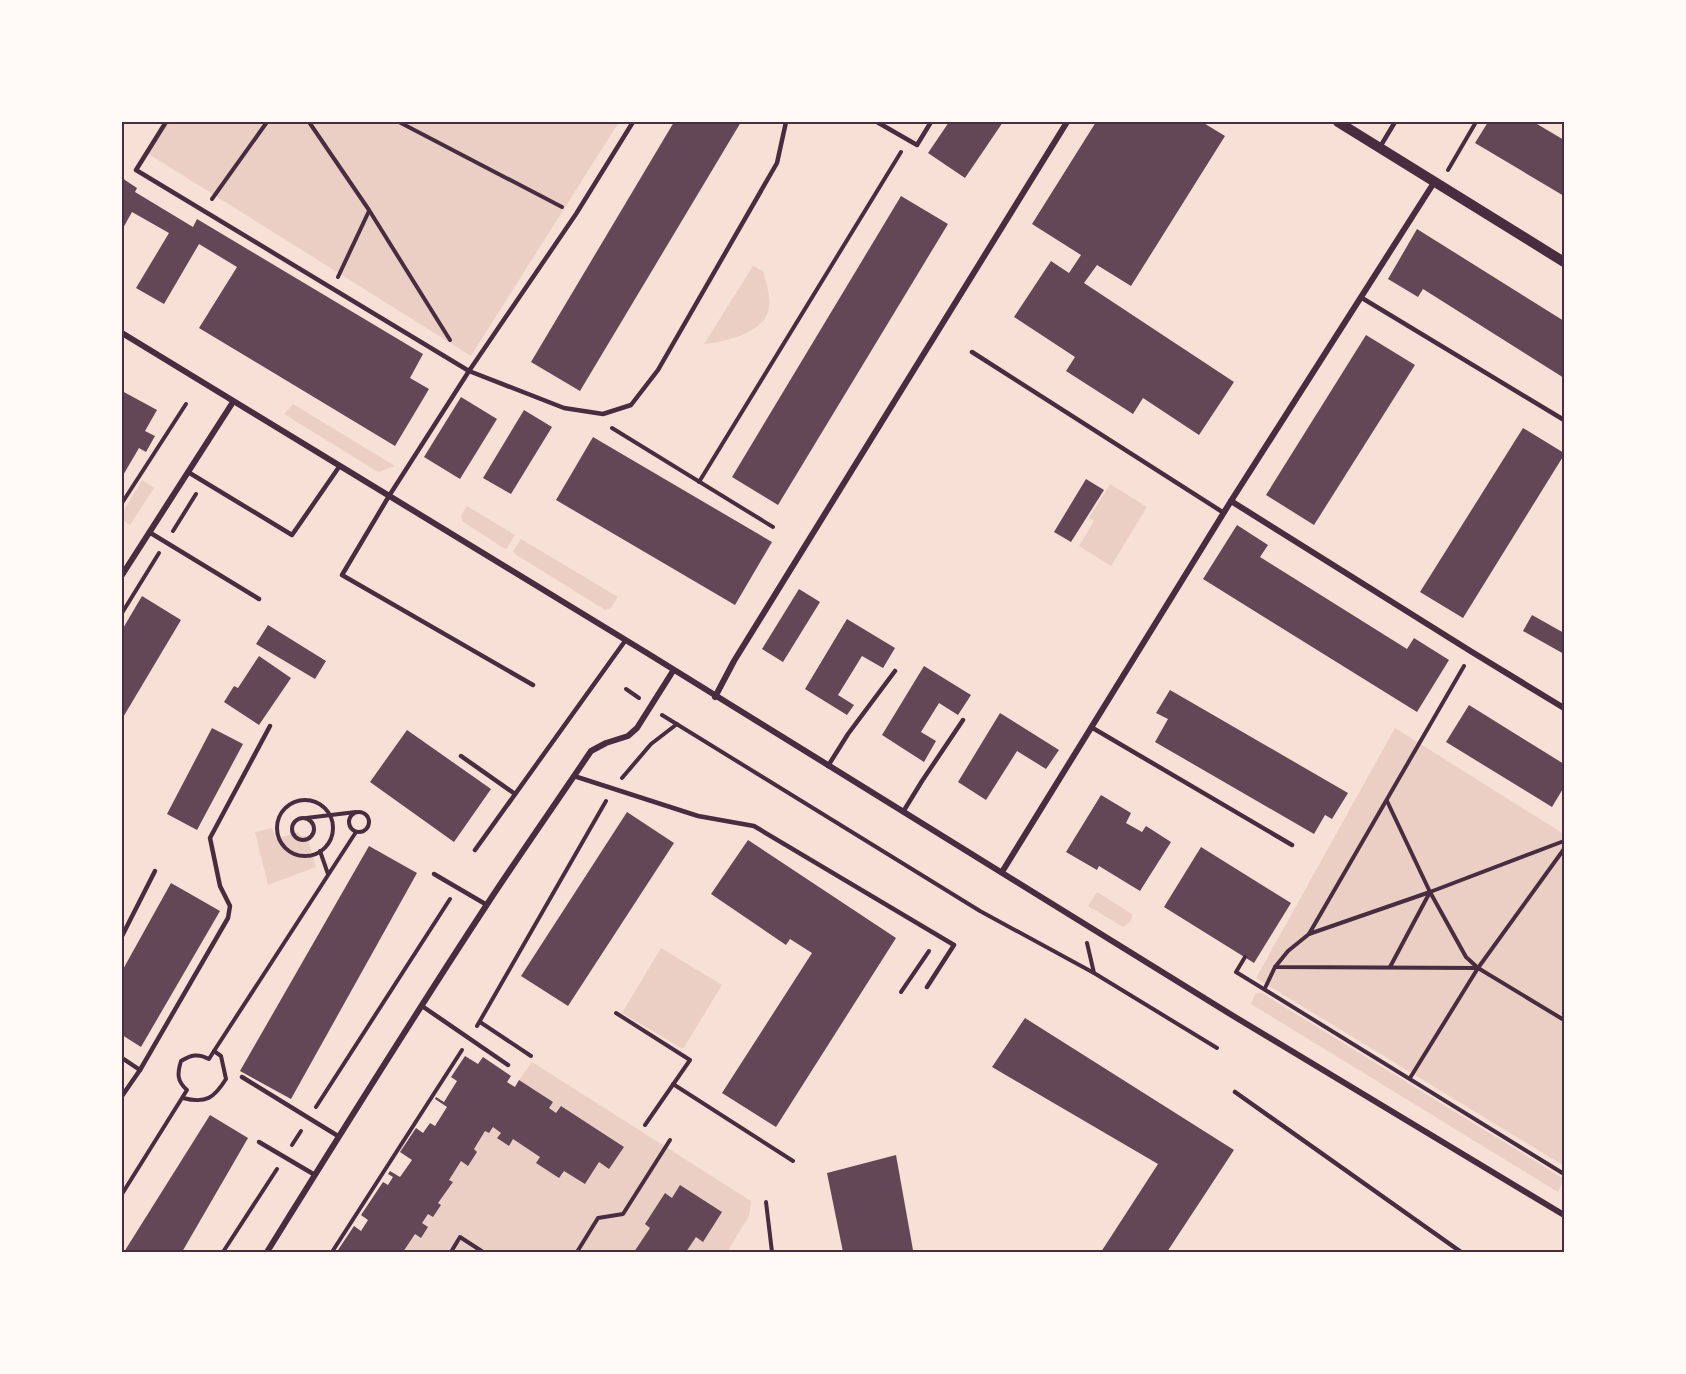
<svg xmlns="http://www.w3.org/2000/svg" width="1686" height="1374" viewBox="0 0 1686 1374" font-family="'Public Sans',sans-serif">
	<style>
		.green { fill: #ebcfc5 }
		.building { fill: #644757 }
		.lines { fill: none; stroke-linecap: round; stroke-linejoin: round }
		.path { stroke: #4a2c40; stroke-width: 4 }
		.service { stroke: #4a2c40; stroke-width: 4.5 }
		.minor { stroke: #4a2c40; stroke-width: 6 }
		.tertiary { stroke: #4a2c40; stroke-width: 10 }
		.neatline { fill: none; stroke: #4a2c40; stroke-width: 2 }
	</style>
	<rect width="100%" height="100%" fill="#f7e1d7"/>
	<!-- green -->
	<g class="green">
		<path d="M167 122H619L471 356 147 153Z"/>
		<path d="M753 266 763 271C766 283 771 296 769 308 765 333 725 342 704 344Z"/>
		<path d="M293 404 395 466 378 472 284 414Z"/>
		<path d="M142 480 154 488 130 525 122 520V513Z"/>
		<path d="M1110 484 1147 507 1111 566 1079 546 1094 521 1089 518Z"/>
		<path d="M467 506 515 535 507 548 505 549 462 521 461 515Z"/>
		<path d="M521 539 618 597 611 608 605 610 515 554 513 551Z"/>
		<path d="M1395 728 1564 834V1166L1256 978Z"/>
		<path d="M272 828 276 839 298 832 301 836H307L316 867 268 885 255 832Z"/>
		<path d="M1097 892 1132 914C1133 920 1128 924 1123 927L1088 906Z"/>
		<path d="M661 948 722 985 683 1049 622 1013Z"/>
		<path d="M1256 993H1262L1564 1179 1558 1192 1251 1004Z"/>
		<path d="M532 1062 751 1201 749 1216 727 1252H398L406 1236Z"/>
	</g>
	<!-- building -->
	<g class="building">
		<path d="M674 122H741L580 391 531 362Z"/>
		<path d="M949 122H1003L965 178 928 153Z"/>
		<path d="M1096 122H1202L1225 136 1131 286 1097 265 1084 283 1234 382 1199 435 1143 398 1133 414 1066 371 1075 357 1014 317 1051 261 1069 273 1081 255 1032 224Z"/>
		<path d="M1488 122H1538L1537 124 1564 140V196L1475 143Z"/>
		<path d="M122 178 137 188 135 192 193 227 197 219 423 354 410 378 429 389 395 446 199 328 237 267 199 244 164 304 136 288 169 233 132 212 122 230Z"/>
		<path d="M901 196 948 224 778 505 732 477Z"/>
		<path d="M1417 229 1564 321V378L1423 289 1418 297 1388 279Z"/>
		<path d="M1366 335 1415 365 1314 525 1266 495Z"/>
		<path d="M122 391 157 410 145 431 155 436 146 452 139 448 122 477Z"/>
		<path d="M461 397 497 419 460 479 424 457Z"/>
		<path d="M524 410 552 427 511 494 483 478Z"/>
		<path d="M1523 428 1564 453V455L1463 618 1420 592Z"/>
		<path d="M593 437 772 542 735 605 556 500Z"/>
		<path d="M1086 479 1104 490 1071 542 1054 532Z"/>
		<path d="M1237 525 1268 545 1260 557 1407 649 1414 638 1449 660 1417 712 1203 579Z"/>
		<path d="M799 589 820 602 783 662 762 649Z"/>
		<path d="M142 596 181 620 122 719V630Z"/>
		<path d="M1532 615 1564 633V654L1523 631Z"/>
		<path d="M847 619 895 648 883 668 862 656 838 695 854 705 847 715 805 689Z"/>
		<path d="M268 625 326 661 315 679 256 644Z"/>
		<path d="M259 656 291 678 259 725 224 702 234 686 238 688Z"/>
		<path d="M924 666 971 695 958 715 939 703 921 732 936 741 924 762 882 735Z"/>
		<path d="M1170 690 1348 793 1332 819 1325 815 1314 834 1155 742 1168 719 1156 713Z"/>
		<path d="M1469 705 1564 764V787L1552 807 1446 742Z"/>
		<path d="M1000 713 1059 750 1046 769 1017 751 986 800 958 782Z"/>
		<path d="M212 728 243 744 197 830 167 814Z"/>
		<path d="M407 730 491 789 454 842 370 782Z"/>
		<path d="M1101 795 1131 813 1126 823 1142 832 1146 826 1171 842 1140 891 1099 866 1097 870 1066 852Z"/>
		<path d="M627 812 674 843 568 1006 521 976Z"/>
		<path d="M748 840 896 938 776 1127 722 1093 812 953 790 939 786 945 711 894Z"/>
		<path d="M369 846 417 873 291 1099 240 1071Z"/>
		<path d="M1201 847 1291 903 1254 963 1164 907Z"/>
		<path d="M171 883 220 911 141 1047 122 1035V971Z"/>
		<path d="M1025 1018 1234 1150 1167 1252H1101L1158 1164 992 1067Z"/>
		<path d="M465 1056 478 1064 483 1057 511 1076 507 1082 515 1087 519 1080 553 1102 549 1108 556 1113 561 1106 624 1147 609 1169 599 1162 585 1184 564 1171 559 1178 536 1163 540 1157 513 1139 509 1146 497 1138 501 1133 493 1127 489 1133 485 1131 474 1149 477 1152 468 1166 461 1161 449 1180 453 1182 438 1203 441 1205 433 1217 428 1214 422 1223 428 1227 421 1238 415 1234 403 1252H342L338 1250 354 1226 361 1231 368 1220 361 1215 383 1182 388 1185 393 1177 388 1174 390 1171 400 1177 412 1160 400 1152 416 1128 423 1133 430 1123 435 1126 447 1107 435 1099 436 1097 444 1102 457 1081 451 1077Z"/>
		<path d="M210 1115 248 1138 182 1252H124Z"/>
		<path d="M896 1155 913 1250 901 1252H843L827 1173Z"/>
		<path d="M680 1185 722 1212 703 1242 696 1237 686 1252H634L650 1228 645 1224 665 1193 672 1198Z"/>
	</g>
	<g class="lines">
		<!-- path -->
		<g class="path">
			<path d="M309 122 369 210 450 340"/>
			<path d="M399 122 562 207"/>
			<path d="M1448 170 1476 122"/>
			<path d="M212 199 267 122"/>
			<path d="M338 277 369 211"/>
			<path d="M612 428 773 527"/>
			<path d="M699 482 901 152"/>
			<path d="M122 503 186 404"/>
			<path d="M173 531 196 494"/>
			<path d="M122 613 159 553"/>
			<path d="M626 689 639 698"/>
			<path d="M662 715 980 911 1094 973"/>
			<path d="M622 778 651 744 677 724"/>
			<circle cx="305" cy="828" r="28"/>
			<path d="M1387 801 1430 892"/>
			<circle cx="359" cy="822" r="10"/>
			<path d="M306 818 356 812"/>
			<circle cx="303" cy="829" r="11"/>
			<path d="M320 851 328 874"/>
			<path d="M1309 934 1430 892 1564 841"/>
			<path d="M1087 943 1094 973 1217 1048"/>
			<path d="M1245 957 1236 972 1564 1174"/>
			<path d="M1390 967 1430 892 1466 957 1478 968 1275 967 1288 951 1309 934 1464 666"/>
			<path d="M1478 968 1564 1020"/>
			<path d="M1265 988 1275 967"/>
			<path d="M901 992 929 951"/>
			<path d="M616 1013 690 1060 645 1125"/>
			<path d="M480 1022 531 1056"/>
			<path d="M477 1026 606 801"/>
			<path d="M1410 1078 1478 968 1564 849"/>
			<path d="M673 1084 793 1161"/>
			<path d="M183 1098C206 1104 214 1098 226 1079L221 1056 214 1051 356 832"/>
			<path d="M316 1107 450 899"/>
			<path d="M292 1145 301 1131"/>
			<path d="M122 1194 187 1090C177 1081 177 1074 181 1061 191 1055 198 1053 209 1059L214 1051"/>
			<path d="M766 1202 772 1252"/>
			<path d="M223 1252 277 1169"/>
			<path d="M332 1252 462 1050"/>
			<path d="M451 1252 460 1237 483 1252"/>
			<path d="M577 1252 598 1218 623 1214 670 1140"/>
		</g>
		<!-- service -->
		<g class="service">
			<path d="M166 122 136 170 469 371 576 214 633 122"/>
			<path d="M877 122 917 145 931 122"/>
			<path d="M1380 147 1395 122"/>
			<path d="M1362 298 1564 420"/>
			<path d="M972 352 1224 513"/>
			<path d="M188 472 292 535 339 467"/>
			<path d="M149 532 259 599"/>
			<path d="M533 685 342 575 389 496 469 371 564 408 603 414 631 405 658 370 777 163 786 122"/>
			<path d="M1091 727 1292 845"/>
			<path d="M461 756 515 794"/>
			<path d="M828 766 848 734 895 671"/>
			<path d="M574 776 698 816 754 826 954 945 927 987"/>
			<path d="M903 812 922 781 963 720"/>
			<path d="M475 850 625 641"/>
			<path d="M434 874 487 905"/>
			<path d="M122 936 155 871"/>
			<path d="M422 1006 508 1065"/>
			<path d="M122 1058 140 1070"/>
			<path d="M242 1077 338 1136"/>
			<path d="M1235 1092 1461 1252"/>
			<path d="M122 1096 140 1070 228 918 230 906 220 886 210 838 270 726"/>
			<path d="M259 1142 315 1175"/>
		</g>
		<!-- minor -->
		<g class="minor">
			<path d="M122 333 647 653 1235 1017 1564 1215"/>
			<path d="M1231 501 1472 652 1564 708"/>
			<path d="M122 575 233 402"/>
			<path d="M715 697 734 661 1067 122"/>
			<path d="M1002 872 1231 501 1435 181"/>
			<path d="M267 1252C339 1136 411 1020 486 906 520 854 556 803 591 751L606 743 628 736 637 728 673 671"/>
		</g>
		<!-- tertiary -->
		<path class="tertiary" d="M1338 122 1564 262"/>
	</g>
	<!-- border -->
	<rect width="1686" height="1374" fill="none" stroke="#fffaf5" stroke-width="246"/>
	<rect x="123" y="123" width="1440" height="1128" class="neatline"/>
</svg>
